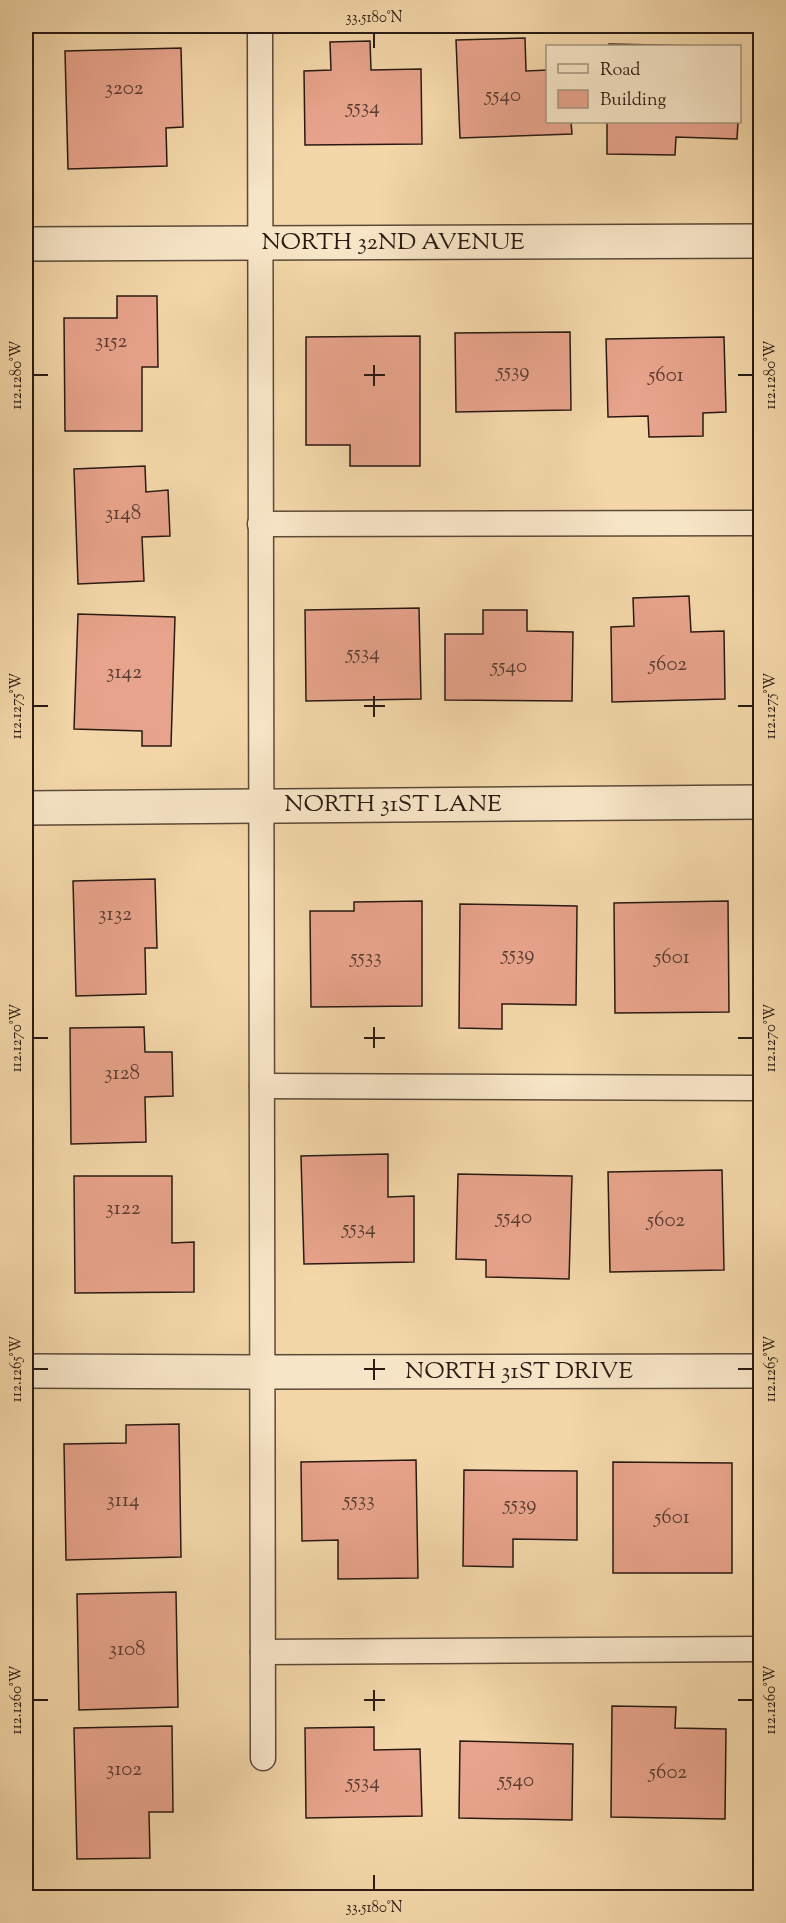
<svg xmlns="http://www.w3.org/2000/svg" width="786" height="1923" viewBox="0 0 786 1923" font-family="'Sorts Mill Goudy',serif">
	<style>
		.building { fill: #e7a38b; stroke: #2a1a13; stroke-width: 1.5 }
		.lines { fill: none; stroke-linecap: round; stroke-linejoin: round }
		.lane-casing { stroke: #5c4938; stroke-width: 27 }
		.street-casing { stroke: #5c4938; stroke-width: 36 }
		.lane { stroke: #f7e5c7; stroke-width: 24 }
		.street { stroke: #f7e5c7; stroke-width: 33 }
		.ticks { fill: none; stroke: #2a1a13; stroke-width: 2 }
		.labels { text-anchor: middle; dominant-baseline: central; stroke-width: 4.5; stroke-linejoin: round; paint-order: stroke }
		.number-label { font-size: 21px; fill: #593c31 }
		.street-label { font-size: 24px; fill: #2a1a13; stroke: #f7e5c7 }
		.neatline { fill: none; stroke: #2a1a13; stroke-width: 2 }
		.ticks-label { font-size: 15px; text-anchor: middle; fill: #2a1a13 }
	</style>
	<rect width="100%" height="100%" fill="#f3d7a9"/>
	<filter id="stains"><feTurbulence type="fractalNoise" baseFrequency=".00333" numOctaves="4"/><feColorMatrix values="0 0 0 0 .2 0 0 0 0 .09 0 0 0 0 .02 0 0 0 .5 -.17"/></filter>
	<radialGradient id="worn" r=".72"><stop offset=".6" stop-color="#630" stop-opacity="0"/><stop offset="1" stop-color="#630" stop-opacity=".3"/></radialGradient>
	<!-- building -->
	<g class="building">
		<path d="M759 37H760V111Z"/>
		<path d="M525 38 526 71 548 70V122H571L572 134 460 138 456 40Z"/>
		<path d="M370 41 371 70 421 69 422 144 305 145 304 71 331 70 330 42Z"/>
		<path d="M609 44 705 46H609Z"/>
		<path d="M181 48 183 127 166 128 167 166 68 169 65 51Z"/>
		<path d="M607 122H738L737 139 676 137 675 155 607 154Z"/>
		<path d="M117 296H157L158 367H142V431H65L64 318H117Z"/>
		<path d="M570 332 571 410 456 412 455 333Z"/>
		<path d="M420 336V466H350V445H306V337Z"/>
		<path d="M724 337 726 412 703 413V436L649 437 648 416 608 417 606 339Z"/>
		<path d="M145 466 146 492 168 490 170 536 142 537 144 581 78 584 74 469Z"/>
		<path d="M689 596 691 632 724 631 725 699 612 702 611 627 634 626 633 598Z"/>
		<path d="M419 608 421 699 306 701 305 610Z"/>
		<path d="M483 610H527V631L573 632 572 701 445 700V634H483Z"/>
		<path d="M78 614 175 617 171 746H142V731L74 729Z"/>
		<path d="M155 879 157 948H145L146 994 76 996 73 881Z"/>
		<path d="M422 901V1006L311 1007 310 911H354V902Z"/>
		<path d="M728 901 729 1012 615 1013 614 903Z"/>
		<path d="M460 904 577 906 576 1005 502 1004V1029L459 1028Z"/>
		<path d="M144 1027 145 1052H172L173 1096 145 1097 146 1142 71 1144 70 1028Z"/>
		<path d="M388 1154V1197L414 1196V1262L304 1264 301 1156Z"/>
		<path d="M722 1170 724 1270 610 1272 608 1172Z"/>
		<path d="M458 1174 572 1176 569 1279 486 1277V1260L456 1259Z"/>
		<path d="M74 1176H172V1243L194 1242V1292L75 1293Z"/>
		<path d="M760 1194V1262H759Z"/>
		<path d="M179 1424 181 1557 66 1560 64 1444 126 1443V1425Z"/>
		<path d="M416 1460 418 1578 338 1579V1540L302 1541 301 1462Z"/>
		<path d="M613 1462 732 1463V1573H613Z"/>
		<path d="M464 1470 577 1471V1540L513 1539V1567L463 1566Z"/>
		<path d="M176 1592 178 1707 79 1710 77 1594Z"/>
		<path d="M612 1706 676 1707 675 1728 726 1729 725 1819 611 1817Z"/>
		<path d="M172 1726 173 1812H149L150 1858 77 1859 74 1728Z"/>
		<path d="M374 1727V1750L420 1749 422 1816 306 1818 305 1728Z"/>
		<path d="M460 1741 573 1744 572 1820 459 1818Z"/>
	</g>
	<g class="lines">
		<!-- lane casing -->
		<g class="lane-casing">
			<g id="lane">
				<path d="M260 26 263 1758"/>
				<path d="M260 524 760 523"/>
				<path d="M262 1086 760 1088"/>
				<path d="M263 1652 760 1649"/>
			</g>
		</g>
		<!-- street casing -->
		<g class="street-casing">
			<g id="street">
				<path d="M26 244 760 241"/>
				<path d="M26 808 760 802"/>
				<path d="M26 1371 263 1372 760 1371"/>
			</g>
		</g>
		<!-- lane -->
		<use href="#lane" class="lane"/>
		<!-- street -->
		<use href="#street" class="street"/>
	</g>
	<!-- ticks -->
	<path class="ticks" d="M374 33V48M374 365V386M33 375H48M364 375H385M738 375H753M374 696V717M33 706H48M364 706H385M738 706H753M374 1027V1048M33 1038H48M364 1038H385M738 1038H753M374 1359V1380M33 1369H48M364 1369H385M738 1369H753M374 1690V1711M33 1700H48M364 1700H385M738 1700H753M374 1875V1890"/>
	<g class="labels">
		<!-- number labels -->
		<g class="number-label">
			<text x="124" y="89">3202</text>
			<text x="503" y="96">5540</text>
			<text x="363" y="108">5534</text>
			<text x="111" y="342">3152</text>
			<text x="513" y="372">5539</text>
			<text x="666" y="376">5601</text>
			<text x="123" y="514">3148</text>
			<text x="363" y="654">5534</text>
			<text x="668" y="665">5602</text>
			<text x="509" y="667">5540</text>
			<text x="124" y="673">3142</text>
			<text x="115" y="915">3132</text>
			<text x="518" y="955">5539</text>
			<text x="366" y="958">5533</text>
			<text x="672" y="958">5601</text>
			<text x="122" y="1074">3128</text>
			<text x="123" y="1209">3122</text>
			<text x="514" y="1218">5540</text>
			<text x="666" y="1221">5602</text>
			<text x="359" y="1229">5534</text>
			<text x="123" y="1501">3114</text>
			<text x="359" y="1501">5533</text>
			<text x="520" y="1505">5539</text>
			<text x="672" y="1518">5601</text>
			<text x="127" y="1650">3108</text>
			<text x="124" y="1770">3102</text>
			<text x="668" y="1773">5602</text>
			<text x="516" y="1781">5540</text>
			<text x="363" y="1783">5534</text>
		</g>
		<!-- street labels -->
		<g class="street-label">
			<text x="393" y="243">NORTH 32ND AVENUE</text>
			<text x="393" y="805">NORTH 31ST LANE</text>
			<text x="519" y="1372">NORTH 31ST DRIVE</text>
		</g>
	</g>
	<!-- margin -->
	<rect width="786" height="1923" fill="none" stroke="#f3d7a9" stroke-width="66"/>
	<!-- legend -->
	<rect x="546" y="45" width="195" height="78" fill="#f7e5c7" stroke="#a5947f" stroke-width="1.5"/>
	<rect x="558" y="64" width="30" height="9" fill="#f7e5c7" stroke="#a5947f" stroke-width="1.5"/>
	<text x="600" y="75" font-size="18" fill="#2a1a13">Road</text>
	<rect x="558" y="90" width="30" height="18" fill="#e7a38b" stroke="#a5947f" stroke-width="1.5"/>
	<text x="600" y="105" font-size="18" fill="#2a1a13">Building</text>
	<rect x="33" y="33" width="720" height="1857" class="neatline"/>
	<g class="ticks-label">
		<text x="374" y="22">33.5180°N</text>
		<text transform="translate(770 375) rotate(-90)" y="5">112.1280°W</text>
		<text transform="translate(16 375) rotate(-90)" y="5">112.1280°W</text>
		<text transform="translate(770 706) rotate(-90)" y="5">112.1275°W</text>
		<text transform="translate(16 706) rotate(-90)" y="5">112.1275°W</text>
		<text transform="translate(770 1038) rotate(-90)" y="5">112.1270°W</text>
		<text transform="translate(16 1038) rotate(-90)" y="5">112.1270°W</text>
		<text transform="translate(770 1369) rotate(-90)" y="5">112.1265°W</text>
		<text transform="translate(16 1369) rotate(-90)" y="5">112.1265°W</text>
		<text transform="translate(16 1700) rotate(-90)" y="5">112.1260°W</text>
		<text transform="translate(770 1700) rotate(-90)" y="5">112.1260°W</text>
		<text x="374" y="1912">33.5180°N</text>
	</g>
	<rect width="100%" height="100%" filter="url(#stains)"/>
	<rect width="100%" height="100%" fill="url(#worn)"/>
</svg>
